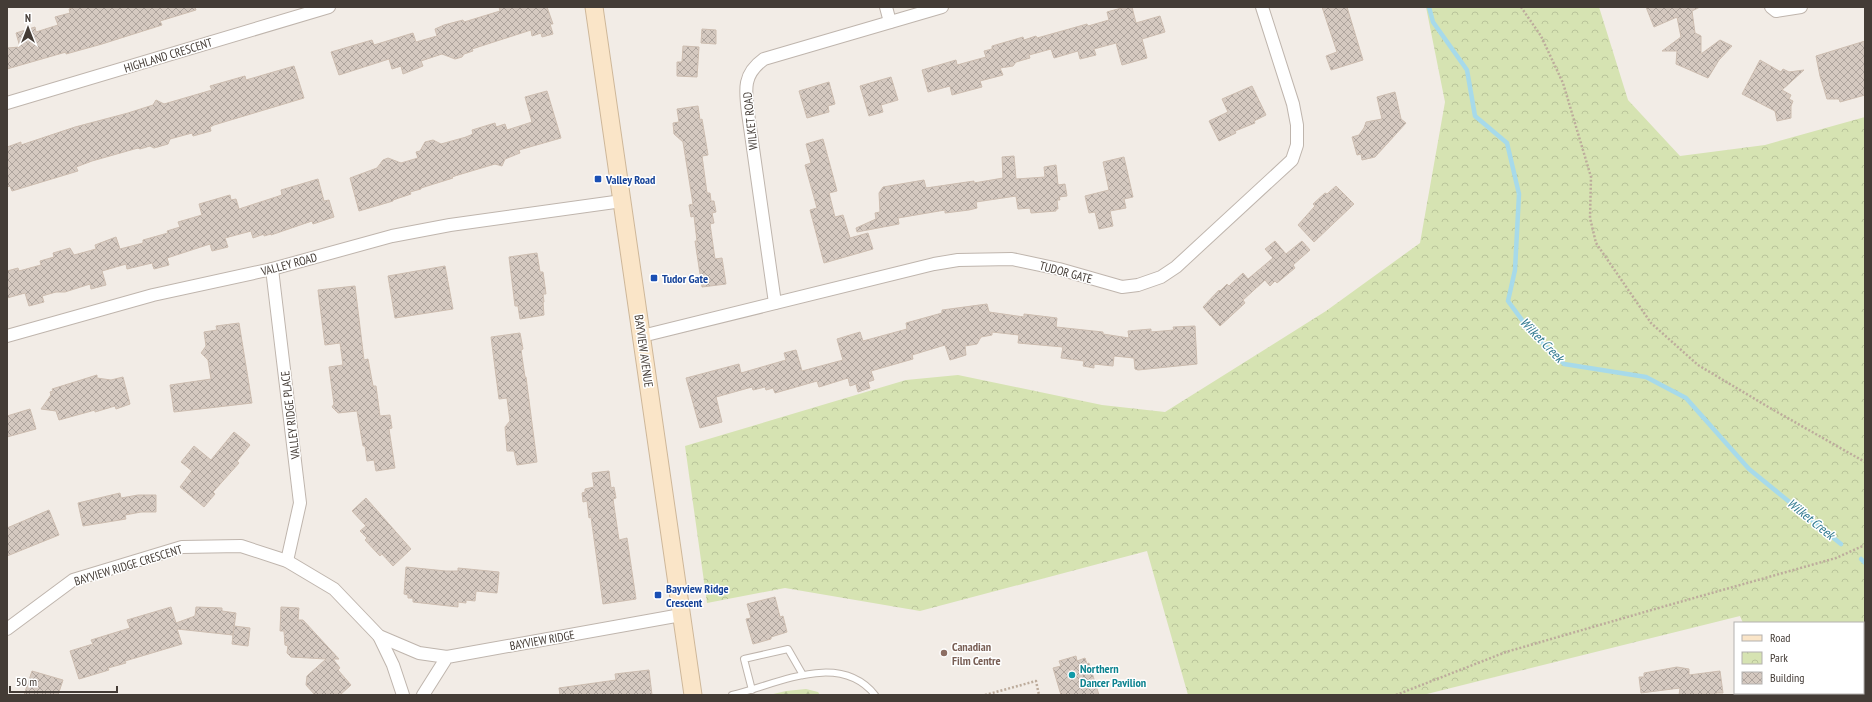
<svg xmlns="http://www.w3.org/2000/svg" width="1872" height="702" viewBox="0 0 1872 702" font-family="'PT Sans Narrow',sans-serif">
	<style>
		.forest { fill: url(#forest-firs) }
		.park { fill: url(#park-crowns) }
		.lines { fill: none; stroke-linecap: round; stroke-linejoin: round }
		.stream { stroke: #a7daea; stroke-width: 4.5 }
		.building { fill: url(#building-cross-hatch); stroke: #cdbdb0 }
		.lane-casing { stroke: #bfb5ad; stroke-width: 8 }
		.street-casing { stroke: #bfb5ad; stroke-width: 14 }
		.secondary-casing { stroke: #ceb799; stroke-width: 19 }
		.path { stroke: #bdac9c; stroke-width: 2.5; stroke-dasharray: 2 2; stroke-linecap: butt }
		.lane { stroke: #fff; stroke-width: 6 }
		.street { stroke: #fff; stroke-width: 12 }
		.secondary { stroke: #fae5c8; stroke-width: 17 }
		.transit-dot { fill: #1a4fb4; stroke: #fff; stroke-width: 1.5 }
		.education-dot { fill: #8d6e63; stroke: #fff; stroke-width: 1.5 }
		.culture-dot { fill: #0f9aa8; stroke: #fff; stroke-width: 1.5 }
		.labels { text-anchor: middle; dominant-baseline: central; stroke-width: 3; stroke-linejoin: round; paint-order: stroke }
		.street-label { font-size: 12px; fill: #443c36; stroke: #fff }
		.transit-label { font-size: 12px; font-weight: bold; fill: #164399; stroke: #fff; text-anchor: start }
		.education-label { font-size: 12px; font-weight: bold; fill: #785e54; stroke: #fff; text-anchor: start }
		.culture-label { font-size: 12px; font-weight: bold; fill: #0d838f; stroke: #fff; text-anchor: start }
		.water-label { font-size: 13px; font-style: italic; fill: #327a90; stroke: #fff }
	</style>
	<defs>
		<pattern id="forest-firs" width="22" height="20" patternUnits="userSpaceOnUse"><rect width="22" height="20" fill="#d6e3b2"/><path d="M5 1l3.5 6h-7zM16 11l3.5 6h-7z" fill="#b9c49a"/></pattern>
		<pattern id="park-crowns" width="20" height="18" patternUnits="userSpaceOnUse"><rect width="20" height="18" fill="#d6e3b2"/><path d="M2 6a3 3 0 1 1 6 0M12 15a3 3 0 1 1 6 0" fill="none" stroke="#b9c49a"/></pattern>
		<pattern id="building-cross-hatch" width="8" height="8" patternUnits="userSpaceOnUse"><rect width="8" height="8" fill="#d5c9c0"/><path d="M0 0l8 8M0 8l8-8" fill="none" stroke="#aea49d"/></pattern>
	</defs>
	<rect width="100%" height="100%" fill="#f2ece6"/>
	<!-- forest -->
	<path class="forest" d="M806 689 818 692 820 695H769L786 691Z"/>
	<!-- park -->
	<path class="park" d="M1426 7H1599L1628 100 1680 156 1765 145 1865 117V695H1767L1766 693H1863V623H1743L1740 616 1423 695H1188L1147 551 920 611 785 588 707 603 685 446 906 380 958 375 1102 405 1165 412 1326 311 1420 243 1445 102Z"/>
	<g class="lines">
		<!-- stream -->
		<g class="stream">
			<path d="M1429 7 1433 22 1467 70 1475 116 1507 143 1519 194 1515 270 1508 301 1530 331 1564 364 1646 377 1686 398 1749 469 1841 544"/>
			<path d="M1861 559 1865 563"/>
		</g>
	</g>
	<!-- building -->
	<g class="building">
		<path d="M75 7H195L196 10 160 21 162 25 102 44 66 54V52L7 69V48L20 47 16 33 35 27 36 32 58 25 55 17 70 13 69 9Z"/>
		<path d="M499 7H547L553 24H550L553 34 542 37 541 33 532 36 531 30 472 49 473 51 464 54 462 57 455 59 442 54 421 61 423 66 403 74 401 66 392 69 389 59 339 75 331 52 372 40 374 45 413 33 416 42 437 36 435 29 444 25 463 20 464 22 500 11Z"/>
		<path d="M1125 7H1132L1136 23 1160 16 1165 32 1142 39 1147 58 1122 65 1116 43 1094 49 1096 55 1080 59 1078 51 1054 58 1051 49 1029 55 1030 58 1016 62 1013 66 1000 68 1003 75 980 81 982 87 952 95 950 86 928 92 922 70 956 60 957 65 986 57 984 51 992 49V46L1023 37 1024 40 1036 36 1037 38 1087 24 1088 26 1109 20 1107 12Z"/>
		<path d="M1322 7H1347L1363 60 1331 70 1326 56 1337 52Z"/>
		<path d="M1646 7H1700L1692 11 1695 33 1701 36V54L1720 40 1732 46 1719 60 1708 78 1676 64 1677 51H1662L1681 37 1677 17 1654 27Z"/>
		<path d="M702 29 716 30V44L701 43Z"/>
		<path d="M1865 41V95L1840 102 1839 99H1827L1820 76 1816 56Z"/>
		<path d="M683 46 699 47 697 77 677 76V62H682Z"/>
		<path d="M1760 60 1781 72 1783 69 1789 72 1804 70 1782 90 1791 95 1789 99 1793 101 1791 106V118L1777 121 1775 111 1742 94Z"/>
		<path d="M294 66 304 98 214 125 210 127 211 131 193 136 192 133 170 139 168 144 154 148 150 146 140 149 138 148 92 161 76 167 78 171 12 191 10 186 7 187V147L21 142V145L75 127 128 113 153 105 156 100 164 104 212 90 210 86 245 76 246 80Z"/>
		<path d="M891 77 898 100 881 105 883 112 869 116 860 86Z"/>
		<path d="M829 82 835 104 828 106 829 112 807 118 799 91Z"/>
		<path d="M1252 86 1266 115 1254 121 1255 123 1235 131 1236 133 1219 141 1209 121 1228 112 1222 99Z"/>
		<path d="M547 91 561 138 519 150 520 153 505 159 502 166 495 164 458 175 452 177 453 178 421 188V189L410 192 411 194 393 200V201L359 211 350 178 377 168 383 160 388 158 401 163 418 158 416 152 420 151 425 142 433 140 441 144 466 137 473 134 472 130 495 123 496 127 505 124 507 130 532 122 525 97Z"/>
		<path d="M1395 92 1401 119 1406 123 1375 157 1362 160 1361 154 1357 155 1352 137 1359 135 1364 128 1366 122 1382 119 1377 97Z"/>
		<path d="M698 106 700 120 702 119 708 155 702 156 707 193H710L711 201H714L716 212 712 213 714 223 710 224 715 259 722 258 726 284 702 287 695 241H697L694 216 691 217 689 205 693 204 683 142 674 134 673 123 679 122 677 109Z"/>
		<path d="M823 139 837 191 829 193 835 217 843 215 850 238 868 233 873 249 824 263 810 210 817 208 805 165 811 163 806 144Z"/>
		<path d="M1014 156 1016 179 1045 177 1044 167 1056 165 1058 185 1065 184 1067 196 1059 197 1060 200H1057L1058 209H1056V211L1031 213 1030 208 1018 209 1016 196 976 202 977 208 969 210 945 213V210L898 218 899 224 857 232 856 228 876 219 875 213 880 212 879 193 883 187 924 180 926 188 974 181V183L1003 178 1002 157Z"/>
		<path d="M1124 157 1133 197 1124 199 1126 208 1110 211 1113 226 1099 229 1095 212 1089 213 1085 196 1109 190 1103 162Z"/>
		<path d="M318 179 324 201 329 200 334 217 313 224 312 221 271 235V234L264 236V234L253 238 251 231 225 238 228 247 212 251 210 244 167 258 169 265 154 269 152 263 127 269 126 264 102 271 106 285 91 289 90 284 65 292H56L42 296 44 302 29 306 25 293 7 298V271L18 268 19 271 41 265 40 261 54 257 53 253 70 248 74 255 96 249 95 245 116 237 120 249 143 243V240L168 233 167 231 180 227 178 222 202 215 199 204 230 195 231 200 236 199 239 209 282 195 281 190Z"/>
		<path d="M1336 186 1354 204 1314 242 1298 225 1315 206 1313 204 1325 193 1327 194Z"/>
		<path d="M1275 241 1286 254 1302 241 1310 250 1293 265 1295 268 1277 283 1275 281 1270 286 1265 280 1243 300 1245 303 1220 326 1203 307 1219 290 1220 291 1227 284 1229 286 1243 273 1248 279 1273 258 1265 249Z"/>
		<path d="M537 253 540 272H543L546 294H543L544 302H543L544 315 520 319 518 306H515L509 257Z"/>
		<path d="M445 266 453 309 395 318 388 276Z"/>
		<path d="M355 286 364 360 368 359 373 386H376L380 416 390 415 392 428 389 429 395 468 376 471 374 460 367 461 365 446H363L357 411 338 413 332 407 334 404 329 367 343 365 340 343 325 345 318 290Z"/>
		<path d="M987 304 989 312 1024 317V314L1057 318 1056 327 1103 332V334L1129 338 1128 331 1151 329V332L1174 330 1173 327 1195 326 1197 364 1138 370 1135 369 1134 358 1114 356 1113 366 1094 364V368L1083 366 1084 361 1061 358 1063 347 1018 343 1019 335 992 332V335L981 337 977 344 965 346 966 355 950 360 945 345 912 355 913 359 871 371 874 380 868 382 870 388 858 392 856 384 850 386 848 378 819 387 817 381 775 393 773 388 766 390 765 387 753 390 752 387 716 397 722 422 700 428 686 378 739 364 741 373 786 360 784 353 796 350 802 371 843 360 837 339 860 332 863 341 907 329 906 323 942 313V310Z"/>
		<path d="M239 323 252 403 174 412 170 385 211 379 208 360 201 353 206 346 204 332 217 330 216 326Z"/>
		<path d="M520 333 523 349 521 350 525 377H526L537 462 517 465 514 451H507L505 427 510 421 507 398 499 399 491 337Z"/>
		<path d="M97 375V378L111 380 123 377 130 404 116 409 115 406 95 412V410L59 420 56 411 41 409 51 395 50 392 53 391 52 389Z"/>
		<path d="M30 409 36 429 7 437V416Z"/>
		<path d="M234 432 250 445 237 461 239 463 213 492 215 494 204 507 180 487 192 471 181 462 194 446 211 460Z"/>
		<path d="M609 471 611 488 614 487 616 498 613 499 614 506 619 540 627 538 636 599 603 604 591 517 589 518 587 501 583 502 582 493 585 492V489L594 487 592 473Z"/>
		<path d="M120 493 121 498 138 495H156V512H141L125 515 126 519 83 526 78 503Z"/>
		<path d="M366 498 411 549 393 566 382 554 380 556 365 540 367 538 360 531 366 526 352 511Z"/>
		<path d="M49 510 59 535 7 556V528Z"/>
		<path d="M406 567 446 571H458V568L499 572 497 593 476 591 475 601 466 600V603L458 602V607L413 602V598H408V595L404 594Z"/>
		<path d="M775 597 780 617 783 616 787 632 771 637V639L753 644 746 619 751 618 747 604Z"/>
		<path d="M171 607 176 623 195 616 196 607 222 608V611L236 613 233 635 177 629 182 644 125 661 126 663 108 668 109 670 79 679 70 651 93 644 91 640 130 628 127 620Z"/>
		<path d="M281 607 299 608 298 620H303L339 659H333L340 668 338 670 351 685 340 695H315L306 685 307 676 326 659 291 657 287 653 288 646 285 645 284 631H280Z"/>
		<path d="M234 626 250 628 248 646 232 644Z"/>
		<path d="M1076 656 1077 661 1085 658 1087 664 1089 663 1099 695H1061L1053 668 1061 666 1059 661Z"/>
		<path d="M1677 667 1689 669V675L1720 671 1723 693H1716V695H1679L1680 688 1641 693 1639 677H1644V673Z"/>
		<path d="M649 670 652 695H560L559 688 616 680 615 674Z"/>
		<path d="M32 671 63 680 58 695H24Z"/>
	</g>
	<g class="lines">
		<!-- lane casing -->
		<g class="lane-casing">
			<g id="lane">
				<path d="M752 690 744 659 788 649 803 675"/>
				<path d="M732 695C776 685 839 650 875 695"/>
			</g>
		</g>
		<!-- street casing -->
		<g class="street-casing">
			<g id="street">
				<path d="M886 7 890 22"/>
				<path d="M1771 7 1776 11 1801 7"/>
				<path d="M7 103 329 7"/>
				<path d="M272 269 300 503 287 561"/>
				<path d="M775 303 748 113C745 89 743 74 764 59L942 7"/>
				<path d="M7 336 153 295 272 269 392 236 450 225 622 201"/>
				<path d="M642 336 934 264 958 260 1012 259 1059 269 1122 287 1138 285 1161 277 1176 267 1292 160 1297 145V125L1293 104 1262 7"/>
				<path d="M7 629 73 580 182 547 241 546 287 561 334 589 379 636 419 653 447 657"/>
				<path d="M379 636 393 665 403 695"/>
				<path d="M423 695 447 657 681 615"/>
			</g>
		</g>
		<!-- secondary casing -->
		<g class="secondary-casing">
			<path id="secondary" d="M594 7 693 695"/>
		</g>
		<!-- path -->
		<g class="path">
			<path d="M1521 7 1541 36 1563 83 1591 177 1590 218 1596 243 1651 323 1698 365 1770 408 1865 462"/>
			<path d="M985 695 1036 681 1039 695"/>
			<path d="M1396 695 1506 652 1662 607 1836 558 1865 545"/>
		</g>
		<!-- lane -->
		<use href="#lane" class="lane"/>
		<!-- street -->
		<use href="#street" class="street"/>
		<!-- secondary -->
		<use href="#secondary" class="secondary"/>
	</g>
	<!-- markers -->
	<g class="transit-dot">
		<rect x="594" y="175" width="8" height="8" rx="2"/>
		<rect x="650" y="274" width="8" height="8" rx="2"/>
		<rect x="654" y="591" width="8" height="8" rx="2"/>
	</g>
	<circle class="education-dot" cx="944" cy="653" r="4"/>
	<circle class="culture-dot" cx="1072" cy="675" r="4"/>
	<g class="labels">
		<!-- street labels -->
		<g class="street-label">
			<text transform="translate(168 55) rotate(-17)">HIGHLAND CRESCENT</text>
			<text transform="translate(750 121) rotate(-96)">WILKET ROAD</text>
			<text transform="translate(289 264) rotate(-15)">VALLEY ROAD</text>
			<text transform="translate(1066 272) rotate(15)">TUDOR GATE</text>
			<text transform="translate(644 351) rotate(82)">BAYVIEW AVENUE</text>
			<text transform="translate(290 415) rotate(-97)">VALLEY RIDGE PLACE</text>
			<text transform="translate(128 565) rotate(-17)">BAYVIEW RIDGE CRESCENT</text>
			<text transform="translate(542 640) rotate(-10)">BAYVIEW RIDGE</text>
		</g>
		<!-- transit labels -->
		<g class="transit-label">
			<text x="606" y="179">Valley Road</text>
			<text x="662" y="278">Tudor Gate</text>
			<text x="666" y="588">Bayview Ridge<tspan x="666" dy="14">Crescent</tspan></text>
		</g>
		<!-- education labels -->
		<g class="education-label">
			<text x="952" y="646">Canadian<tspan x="952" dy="14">Film Centre</tspan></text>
		</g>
		<!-- culture labels -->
		<g class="culture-label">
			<text x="1080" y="668">Northern<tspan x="1080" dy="14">Dancer Pavilion</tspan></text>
		</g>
		<!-- water labels -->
		<g class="water-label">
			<text transform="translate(1542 340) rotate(46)">Wilket Creek</text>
			<text transform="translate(1811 519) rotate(39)">Wilket Creek</text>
		</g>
	</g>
	<!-- border -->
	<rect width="1872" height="702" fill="none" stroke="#443c36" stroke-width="16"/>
	<!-- legend -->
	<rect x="1734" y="622" width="130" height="72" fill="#ffffff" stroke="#b4b1af"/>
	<rect x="1742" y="635" width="20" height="6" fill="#fae5c8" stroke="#b4b1af"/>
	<text x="1770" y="642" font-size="12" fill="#443c36">Road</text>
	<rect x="1742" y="652" width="20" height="12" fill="url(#park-crowns)" stroke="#b4b1af"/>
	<text x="1770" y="662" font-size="12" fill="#443c36">Park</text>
	<rect x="1742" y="672" width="20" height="12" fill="url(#building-cross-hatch)" stroke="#b4b1af"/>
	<text x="1770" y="682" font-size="12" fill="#443c36">Building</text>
	<!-- north arrow -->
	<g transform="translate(28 28)" stroke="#ffffff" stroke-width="3" paint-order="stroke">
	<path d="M0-3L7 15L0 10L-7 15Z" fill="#443c36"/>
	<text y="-6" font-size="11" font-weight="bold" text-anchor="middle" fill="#443c36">N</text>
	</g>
	<!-- scale -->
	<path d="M10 686v6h107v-6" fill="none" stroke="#443c36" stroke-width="2"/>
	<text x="16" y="686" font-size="12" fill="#443c36" stroke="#ffffff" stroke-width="3" paint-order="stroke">50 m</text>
</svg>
